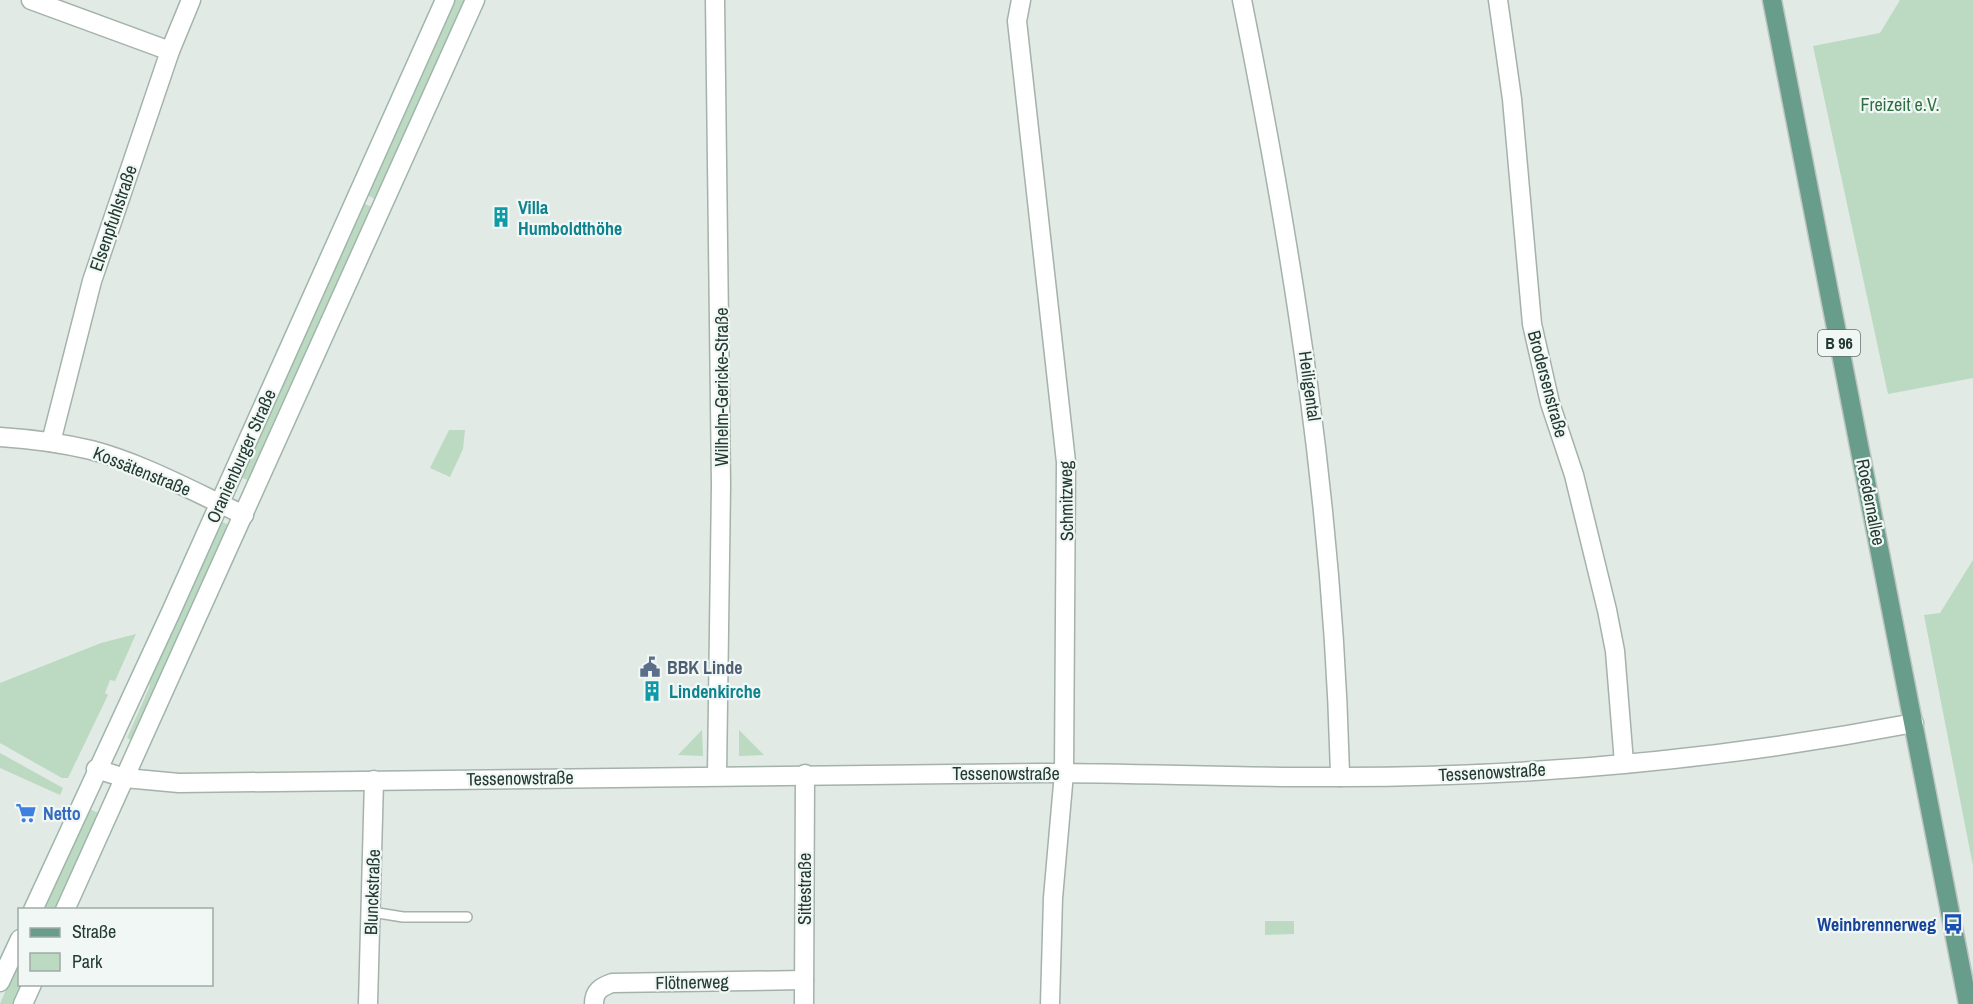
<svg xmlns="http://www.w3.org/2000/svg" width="1973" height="1004" viewBox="0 0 1973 1004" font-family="'Archivo Narrow',sans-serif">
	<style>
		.green { fill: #bbdac1 }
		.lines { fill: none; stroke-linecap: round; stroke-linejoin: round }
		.lane-casing { stroke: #a4b2ab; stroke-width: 12 }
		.street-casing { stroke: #a4b2ab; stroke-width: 21 }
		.secondary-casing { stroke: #a0b5ac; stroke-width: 21 }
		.primary-casing { stroke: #bdc4c1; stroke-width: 21 }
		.lane { stroke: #fff; stroke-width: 9 }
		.street { stroke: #fff; stroke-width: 18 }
		.secondary { stroke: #fff; stroke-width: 18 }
		.primary { stroke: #689d8b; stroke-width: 18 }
		.labels { text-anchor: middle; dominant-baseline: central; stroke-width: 4.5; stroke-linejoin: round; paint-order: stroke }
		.shield { fill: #f1f7f4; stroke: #60736c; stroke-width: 1.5 }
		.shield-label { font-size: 16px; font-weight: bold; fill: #223a31 }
		.park-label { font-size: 18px; fill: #2f6e42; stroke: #f1f7f4 }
		.culture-label { font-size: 18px; font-weight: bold; fill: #0d838f; stroke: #f1f7f4; text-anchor: start }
		.street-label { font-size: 18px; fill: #223a31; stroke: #f1f7f4 }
		.service-label { font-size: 18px; font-weight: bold; fill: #4e5e75; stroke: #f1f7f4; text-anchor: start }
		.shop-label { font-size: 18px; font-weight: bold; fill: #366cbe; stroke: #f1f7f4; text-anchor: start }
		.transit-label { font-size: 18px; font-weight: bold; fill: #164399; stroke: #f1f7f4; text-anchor: end }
	</style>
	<rect width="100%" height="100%" fill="#e1eae5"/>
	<!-- green -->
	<g class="green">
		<path d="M455 0H466L377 200 367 195Z"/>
		<path d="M1900 0H1973V378L1888 394 1813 46 1880 33Z"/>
		<path d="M363 203 374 208 250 481 240 477Z"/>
		<path d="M449 430H465L463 449 450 477 430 468Z"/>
		<path d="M220 521 231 526 134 741 127 738 149 688 151 674Z"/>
		<path d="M1973 560V866L1924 615 1940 613Z"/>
		<path d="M136 634 115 681 110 680 105 693 108 695 68 778H62L0 743V683L101 643Z"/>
		<path d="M702 730 703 756 678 755Z"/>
		<path d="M739 730 764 755 739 756Z"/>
		<path d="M0 753 63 788 60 795 0 768Z"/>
		<path d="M87 808 101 814 57 909 41 910Z"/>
		<path d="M1265 921H1294V934L1265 935Z"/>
		<path d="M19 958 20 984 24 985 15 1004H0Z"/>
	</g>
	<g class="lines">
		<!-- lane casing -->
		<g class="lane-casing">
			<path id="lane" d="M372 912 403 917H467"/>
		</g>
		<!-- street casing -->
		<g class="street-casing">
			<g id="street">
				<path d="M31 0 170 51"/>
				<path d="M715 0 721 485 717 774"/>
				<path d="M1021 0 1017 21 1066 462 1064 773 1053 898 1050 1004"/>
				<path d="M1242 0C1294 258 1334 513 1340 777"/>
				<path d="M1498 0 1512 99 1532 324 1550 403 1574 475 1607 610 1615 651 1624 763"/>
				<path d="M0 437C31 439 61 443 91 450 144 464 194 492 244 515"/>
				<path d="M51 442 92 281 170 51 191 0"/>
				<path d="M96 769 125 778 179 783C467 779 755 774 1044 773 1143 773 1242 778 1341 777 1532 777 1726 759 1914 723"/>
				<path d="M368 1004 374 780"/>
				<path d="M594 1004C594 991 601 987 612 983L804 980"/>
				<path d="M804 1004 805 774"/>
			</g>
		</g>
		<!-- secondary casing -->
		<g class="secondary-casing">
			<g id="secondary">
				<path d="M33 910 170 614 445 0"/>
				<path d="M65 910 475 0"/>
				<path d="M0 982 20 939"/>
				<path d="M23 1004 32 984"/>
			</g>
		</g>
		<!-- primary casing -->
		<g class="primary-casing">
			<path id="primary" d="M1772 0 1968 1004"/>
		</g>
		<!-- lane -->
		<use href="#lane" class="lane"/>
		<!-- street -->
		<use href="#street" class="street"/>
		<!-- secondary -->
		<use href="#secondary" class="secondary"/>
		<!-- primary -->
		<use href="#primary" class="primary"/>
	</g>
	<!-- icons -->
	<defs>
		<g id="building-bare" transform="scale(1.62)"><path d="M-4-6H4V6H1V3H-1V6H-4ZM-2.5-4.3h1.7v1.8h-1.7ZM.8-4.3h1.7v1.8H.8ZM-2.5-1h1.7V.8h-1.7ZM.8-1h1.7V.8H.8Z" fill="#0f9aa8" stroke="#f1f7f4" stroke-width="2.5" paint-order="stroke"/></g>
		<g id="civic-bare" transform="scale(1.62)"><path d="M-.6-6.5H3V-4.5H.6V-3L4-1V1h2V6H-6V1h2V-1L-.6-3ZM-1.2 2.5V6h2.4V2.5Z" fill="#5c6f8a" stroke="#f1f7f4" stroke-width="2.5" paint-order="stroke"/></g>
		<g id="supermarket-bare" transform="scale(1.62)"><path d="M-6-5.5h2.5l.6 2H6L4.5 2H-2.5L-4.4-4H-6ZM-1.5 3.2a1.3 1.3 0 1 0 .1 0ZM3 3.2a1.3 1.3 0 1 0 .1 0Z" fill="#3f7fe0" stroke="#f1f7f4" stroke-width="2.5" paint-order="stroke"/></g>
		<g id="bus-bare" transform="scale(1.62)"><path d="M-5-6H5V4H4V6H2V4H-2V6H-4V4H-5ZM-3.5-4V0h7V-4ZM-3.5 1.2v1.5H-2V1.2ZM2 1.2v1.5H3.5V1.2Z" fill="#1a4fb4" stroke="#f1f7f4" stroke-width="2.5" paint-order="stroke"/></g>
	</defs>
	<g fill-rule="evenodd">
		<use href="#building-bare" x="501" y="217"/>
		<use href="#civic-bare" x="650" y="667"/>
		<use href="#building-bare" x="652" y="691"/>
		<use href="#supermarket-bare" x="26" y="813"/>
		<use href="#bus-bare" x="1953" y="924"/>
	</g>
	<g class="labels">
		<!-- shield labels -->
		<rect class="shield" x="1818" y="330" width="42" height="26" rx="4.5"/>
		<g class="shield-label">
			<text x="1839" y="343">B 96</text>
		</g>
		<!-- park labels -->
		<g class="park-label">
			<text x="1900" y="104">Freizeit e.V.</text>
		</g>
		<!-- culture labels -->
		<g class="culture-label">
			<text x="518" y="207">Villa<tspan x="518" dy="21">Humboldthöhe</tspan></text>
			<text x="669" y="691">Lindenkirche</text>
		</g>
		<!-- street labels -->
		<g class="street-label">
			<text transform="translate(113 218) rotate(-71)">Elsenpfuhlstraße</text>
			<text transform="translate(1548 384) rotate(75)">Brodersenstraße</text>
			<text transform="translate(1310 386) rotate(82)">Heiligental</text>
			<text transform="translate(721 387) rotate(-90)">Wilhelm-Gericke-Straße</text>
			<text transform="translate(241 456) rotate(-66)">Oranienburger Straße</text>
			<text transform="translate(142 471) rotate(22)">Kossätenstraße</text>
			<text transform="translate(1066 501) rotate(-91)">Schmitzweg</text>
			<text transform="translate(1871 502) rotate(79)">Roedernallee</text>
			<text transform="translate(1492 772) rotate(-3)">Tessenowstraße</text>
			<text x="1006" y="773">Tessenowstraße</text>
			<text transform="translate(520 778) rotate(-1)">Tessenowstraße</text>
			<text transform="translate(804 889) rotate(-90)">Sittestraße</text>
			<text transform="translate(372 892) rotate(-88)">Blunckstraße</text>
			<text transform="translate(692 982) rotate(-1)">Flötnerweg</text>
		</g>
		<!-- service labels -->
		<g class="service-label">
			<text x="667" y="667">BBK Linde</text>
		</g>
		<!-- shop labels -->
		<g class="shop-label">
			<text x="43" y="813">Netto</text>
		</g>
		<!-- transit labels -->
		<g class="transit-label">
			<text x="1936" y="924">Weinbrennerweg</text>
		</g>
	</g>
	<!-- legend -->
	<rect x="18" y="908" width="195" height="78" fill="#f1f7f4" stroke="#9eaba6" stroke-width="1.5"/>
	<rect x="30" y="928" width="30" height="9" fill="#689d8b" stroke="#9eaba6" stroke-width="1.5"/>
	<text x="72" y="938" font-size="18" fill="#223a31">Straße</text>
	<rect x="30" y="953" width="30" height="18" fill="#bbdac1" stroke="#9eaba6" stroke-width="1.5"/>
	<text x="72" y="968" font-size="18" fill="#223a31">Park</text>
</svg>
